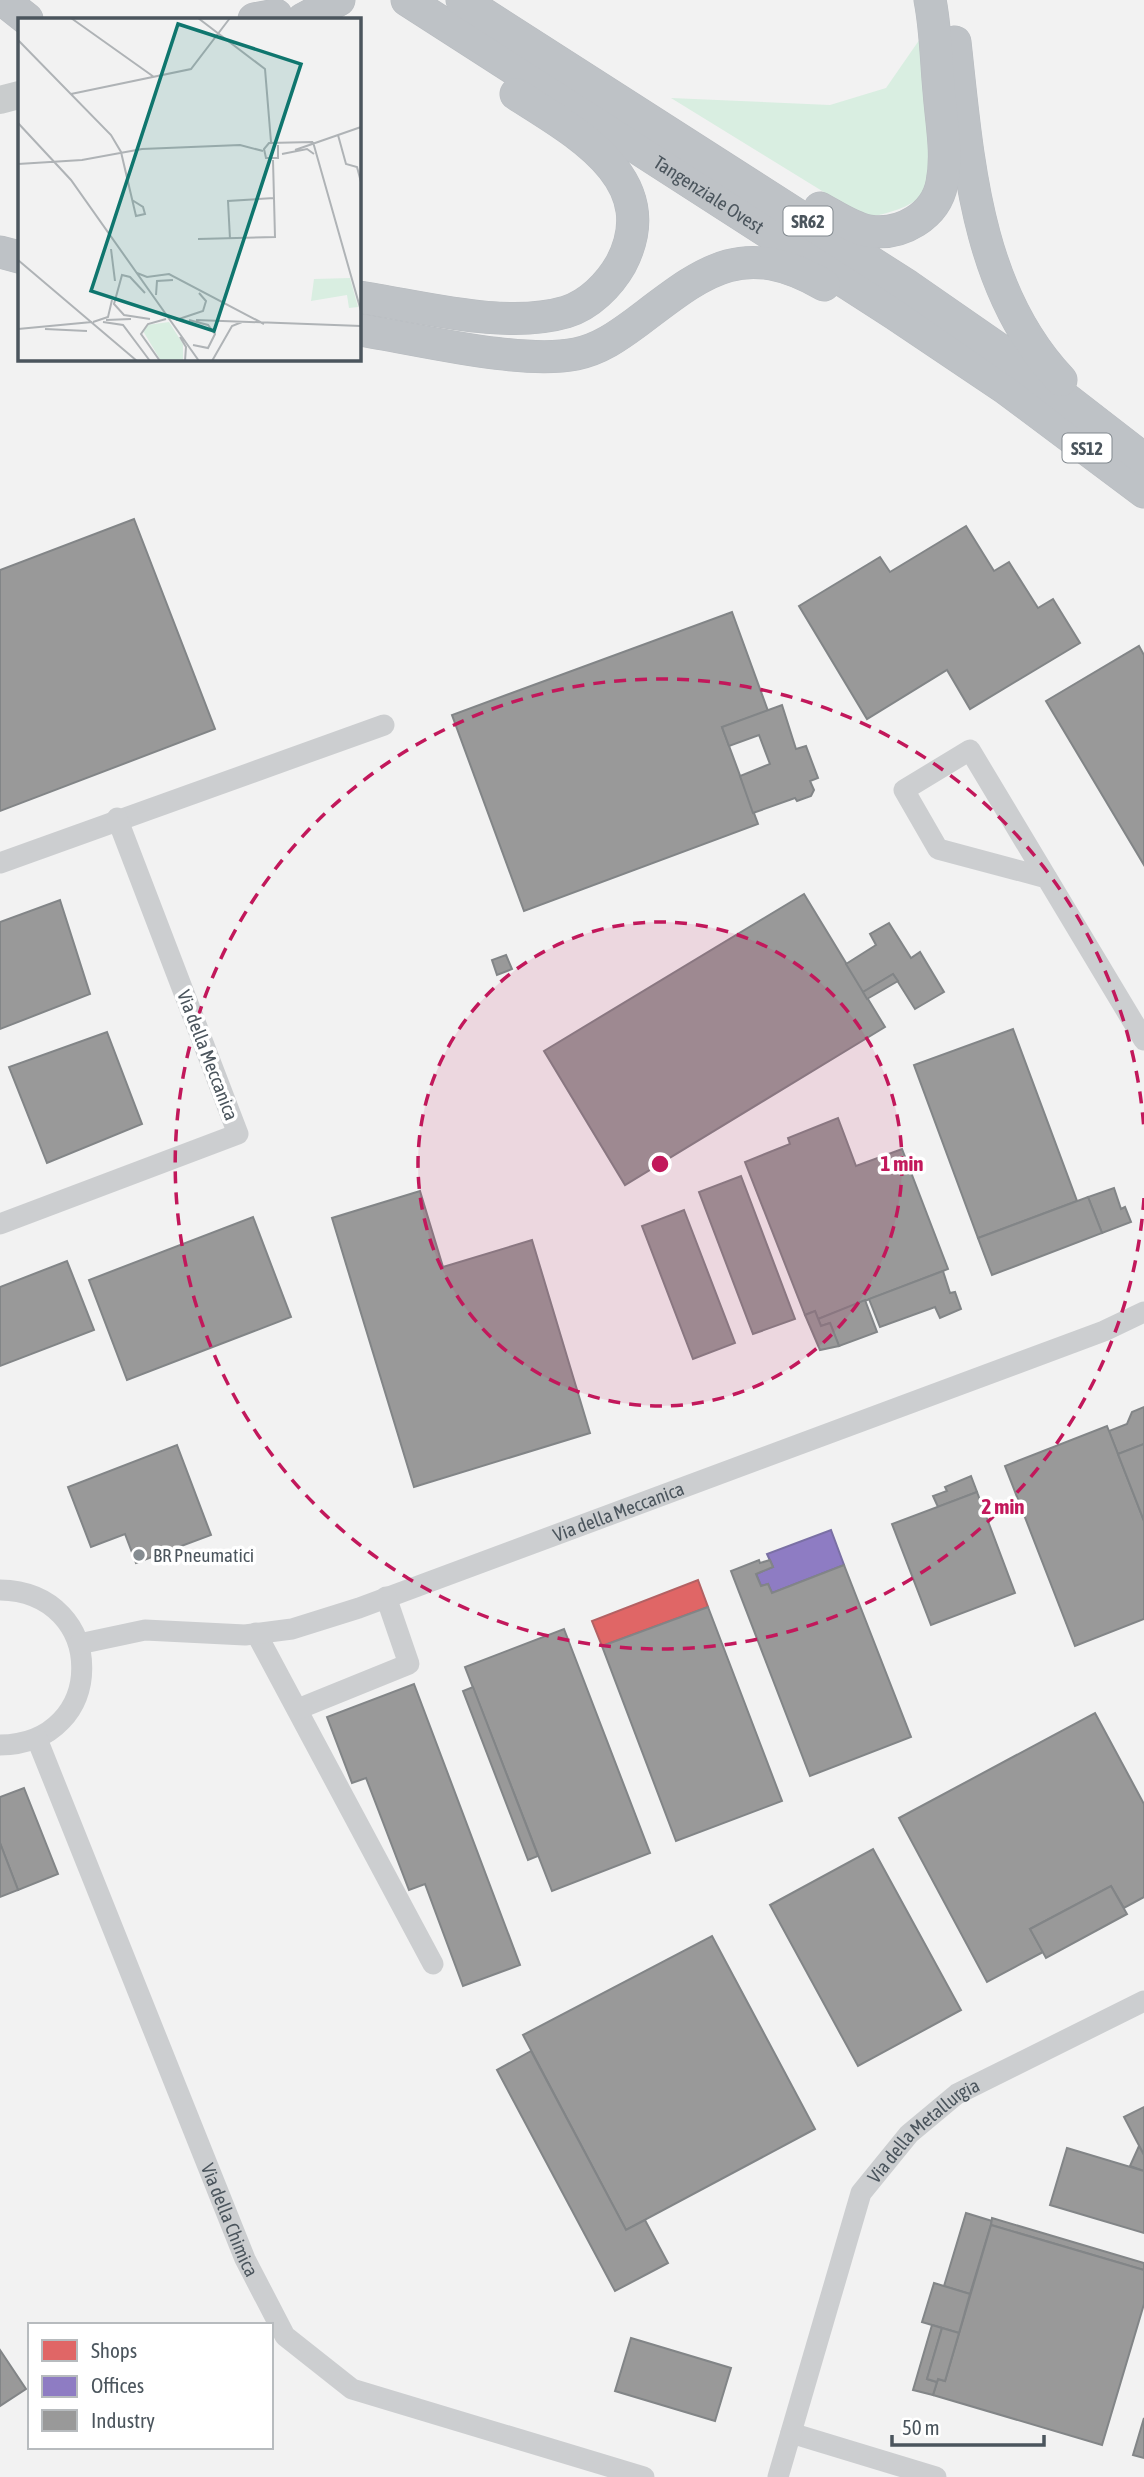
<svg xmlns="http://www.w3.org/2000/svg" width="1144" height="2477" viewBox="0 0 1144 2477" font-family="'Asap Condensed',sans-serif">
	<style>
		.green { fill: #d9eee1 }
		.shops { fill: #e06666; stroke: #b36163; stroke-width: 2 }
		.offices { fill: #8e7cc3; stroke: #7a70a4; stroke-width: 2 }
		.industry { fill: #999; stroke: #828587; stroke-width: 2 }
		.lines { fill: none; stroke-linecap: round; stroke-linejoin: round }
		.highway-casing { stroke: #b8bcc0; stroke-width: 33 }
		.minor { stroke: #ccced0; stroke-width: 21 }
		.major { stroke: #c9cccd; stroke-width: 28 }
		.highway { stroke: #bec2c6; stroke-width: 32 }
		.ring { fill: none; stroke: #c2185b; stroke-width: 3.5; stroke-dasharray: 12 9 }
		.poi-dot { fill: #858c91; stroke: #fff; stroke-width: 2.5 }
		.labels { text-anchor: middle; dominant-baseline: central; stroke-width: 7; stroke-linejoin: round; paint-order: stroke }
		.shield { fill: #fff; stroke: #81888e; stroke-width: 2 }
		.shield-label { font-size: 18px; font-weight: bold; fill: #4b555d }
		.street-label { font-size: 19px; fill: #4b555d; stroke: #fff }
		.poi-label { font-size: 19px; fill: #4b555d; stroke: #fff; text-anchor: start }
		.inset-road { fill: none; stroke: #afb3b6; stroke-width: 2 }
		.view { fill: #0f766e; fill-opacity: 0.15; stroke: #0f766e; stroke-width: 3.5 }
		.inset-edge { fill: none; stroke: #4b555d; stroke-width: 3.5 }
		.centre { fill: #c2185b; stroke: #fff; stroke-width: 3.5 }
		.ring-label { font-size: 21px; text-anchor: middle; font-weight: bold; fill: #c2185b; stroke: #fff; stroke-width: 7; stroke-linejoin: round; paint-order: stroke }
	</style>
	<rect width="100%" height="100%" fill="#f2f2f2"/>
	<!-- green -->
	<path class="green" d="M922 36C926 68 945 169 925 192 910 209 887 213 866 218L671 98 830 105 886 88Z"/>
	<!-- shops -->
	<path class="shops" d="M698 1580 708 1607 602 1646 592 1621Z"/>
	<!-- offices -->
	<path class="offices" d="M831 1530 844 1565 772 1593 768 1584 761 1586 756 1574 773 1567 767 1554Z"/>
	<!-- industry -->
	<g class="industry">
		<path d="M134 519 215 729 0 811V570Z"/>
		<path d="M966 526 994 571 1009 562 1038 608 1053 599 1080 643 970 709 947 670 867 719 799 606 880 557 890 572Z"/>
		<path d="M732 612 768 711 722 727 758 824 524 911 452 715Z"/>
		<path d="M1139 646 1144 655V865L1046 701Z"/>
		<path d="M782 705 796 749 806 746 818 778 810 781 814 790 811 796 797 801 795 798 753 813 740 776 770 764 759 735 729 746 722 727Z"/>
		<path d="M804 894 885 1027 625 1185 544 1051Z"/>
		<path d="M60 900 90 994 0 1029V922Z"/>
		<path d="M889 923 911 958 920 952 944 992 915 1009 893 974 863 992 846 964 876 945 870 934Z"/>
		<path d="M506 955 512 969 497 975 492 960Z"/>
		<path d="M893 974 898 981 867 999 863 992Z"/>
		<path d="M1013 1029 1077 1201 978 1238 914 1065Z"/>
		<path d="M107 1032 142 1124 47 1163 9 1067Z"/>
		<path d="M838 1118 856 1166 902 1149 948 1269 818 1319 815 1311 805 1315 745 1162 790 1144 788 1138Z"/>
		<path d="M741 1176 795 1319 753 1334 699 1192Z"/>
		<path d="M1114 1188 1121 1209 1125 1207 1131 1222 1102 1233 1088 1197Z"/>
		<path d="M420 1191 443 1267 532 1240 590 1433 414 1487 332 1218Z"/>
		<path d="M1088 1197 1102 1233 992 1275 978 1238Z"/>
		<path d="M684 1210 735 1343 693 1359 642 1226Z"/>
		<path d="M253 1217 291 1317 127 1380 89 1280Z"/>
		<path d="M67 1261 94 1330 0 1366V1287Z"/>
		<path d="M943 1271 950 1293 955 1292 961 1309 940 1318 935 1307 880 1327 869 1299Z"/>
		<path d="M865 1300 877 1332 839 1346 830 1323 821 1326 818 1319Z"/>
		<path d="M815 1311 821 1326 830 1323 839 1346 820 1350 805 1315Z"/>
		<path d="M1144 1407V1444L1118 1454 1109 1431 1127 1424 1132 1412Z"/>
		<path d="M1107 1426 1144 1521V1619L1075 1646 1005 1466Z"/>
		<path d="M1144 1444V1521L1118 1454Z"/>
		<path d="M177 1445 211 1535 136 1563 125 1534 91 1547 68 1487Z"/>
		<path d="M971 1476 977 1492 938 1507 933 1496 947 1491 945 1487Z"/>
		<path d="M977 1492 1015 1593 931 1625 892 1524Z"/>
		<path d="M759 1560 760 1563 770 1560 773 1567 756 1574 761 1586 768 1584 772 1593 844 1565 911 1737 810 1776 731 1571Z"/>
		<path d="M708 1607 782 1801 676 1841 602 1646Z"/>
		<path d="M564 1629 650 1853 552 1891 465 1667Z"/>
		<path d="M414 1684 520 1965 463 1986 425 1884 409 1890 366 1778 352 1783 327 1717Z"/>
		<path d="M473 1687 538 1856 528 1860 463 1691Z"/>
		<path d="M1095 1713 1144 1804V1897L1124 1908 1111 1886 1030 1929 1043 1952 987 1982 899 1818Z"/>
		<path d="M24 1788 58 1874 18 1890 0 1843V1797Z"/>
		<path d="M0 1843 18 1890 0 1897Z"/>
		<path d="M873 1849 961 2010 858 2066 770 1905Z"/>
		<path d="M1111 1886 1127 1914 1046 1958 1030 1929Z"/>
		<path d="M712 1936 815 2129 626 2230 523 2035Z"/>
		<path d="M531 2051 626 2230 645 2220 668 2263 615 2291 497 2070Z"/>
		<path d="M1144 2107V2155L1124 2117Z"/>
		<path d="M1139 2146 1144 2155V2171L1130 2166Z"/>
		<path d="M1067 2148 1144 2171V2233L1050 2205Z"/>
		<path d="M966 2213 992 2221 970 2294 944 2286Z"/>
		<path d="M992 2218 1144 2263V2270L991 2225Z"/>
		<path d="M991 2225 1144 2270V2304L1102 2445 933 2395 938 2379 945 2381Z"/>
		<path d="M934 2283 970 2294 959 2333 922 2322Z"/>
		<path d="M932 2325 942 2328 927 2379 937 2382 933 2395 913 2390Z"/>
		<path d="M942 2328 959 2333 945 2381 938 2379 937 2382 927 2379Z"/>
		<path d="M631 2338 731 2368 715 2421 615 2391Z"/>
		<path d="M0 2350 26 2389 0 2406Z"/>
		<path d="M1144 2418V2458L1133 2455Z"/>
	</g>
	<g class="lines">
		<!-- highway casing -->
		<g class="highway-casing">
			<g id="highway">
				<path d="M3 0 27 19"/>
				<path id="s4" d="M407 0 895 314 1005 388 1144 492"/>
				<path d="M462 0 908 286 1029 370 1144 459"/>
				<path d="M254 19 276 15"/>
				<path d="M303 19 339 0"/>
				<path d="M955 42C968 158 975 289 1061 380"/>
				<path d="M820 208C835 216 852 228 869 231 901 236 936 216 942 183 948 153 941 121 939 91 936 61 936 30 930 0"/>
				<path d="M0 252 19 257"/>
				<path d="M359 297C421 306 505 330 566 312 589 305 609 285 621 264 665 179 575 132 516 94"/>
				<path d="M359 330C418 339 520 365 576 354 600 349 618 336 637 322 702 273 741 237 824 285"/>
			</g>
		</g>
		<!-- minor -->
		<g class="minor">
			<path d="M0 863 384 725"/>
			<path d="M1047 878 938 849 904 790 970 750 1144 1040"/>
			<path d="M0 1224 238 1134 117 818"/>
			<path d="M0 1590C109 1592 109 1744 0 1745"/>
			<path d="M256 1633 433 1964"/>
			<path id="s1" d="M79 1644 145 1630 245 1635 292 1629 359 1608 1104 1331 1144 1312"/>
			<path d="M298 1709 409 1664 386 1597"/>
			<path id="s2" d="M37 1739 245 2259 285 2336 352 2389 644 2477"/>
			<path d="M791 2433 936 2477"/>
			<path id="s3" d="M778 2477 861 2193 909 2134 957 2094 1144 2001"/>
		</g>
		<!-- major -->
		<path class="major" d="M0 100 19 95"/>
		<!-- highway -->
		<use href="#highway" class="highway"/>
	</g>
	<!-- distance rings -->
	<circle cx="660" cy="1164" r="242" fill="#c2185b" fill-opacity=".12"/>
	<g class="ring">
		<circle cx="660" cy="1164" r="242"/>
		<path d="M1144 1198A485 485 0 1 1 1144 1130"/>
	</g>
	<!-- markers -->
	<circle class="poi-dot" cx="139" cy="1555" r="7"/>
	<g class="labels">
		<!-- shield labels -->
		<g class="shield">
			<rect x="783.5" y="206.5" width="49" height="29" rx="5"/>
			<rect x="1062.5" y="433.5" width="49" height="29" rx="5"/>
		</g>
		<g class="shield-label">
			<text x="808" y="221">SR62</text>
			<text x="1087" y="448">SS12</text>
		</g>
		<!-- street labels -->
		<g class="street-label">
			<text stroke="none"><textPath href="#s4" startOffset="359">Tangenziale Ovest</textPath></text>
			<text transform="translate(208 1055) rotate(69)">Via della Meccanica</text>
			<text stroke="none"><textPath href="#s1" startOffset="562">Via della Meccanica</textPath></text>
			<text stroke="none"><textPath href="#s3" startOffset="385">Via della Metallurgia</textPath></text>
			<text stroke="none"><textPath href="#s2" startOffset="518">Via della Chimica</textPath></text>
		</g>
		<!-- poi labels -->
		<g class="poi-label">
			<text x="153" y="1555">BR Pneumatici</text>
		</g>
	</g>
	<!-- overview -->
	<g transform="translate(18 18)">
		<rect width="343" height="343" fill="#f2f2f2"/>
		<path d="M332 260 340 289 331 290 329 277 293 283 296 261ZM151 304 165 326V343H143L125 313 129 307Z" fill="#d9eee1"/>
		<path class="inset-road" d="M53 0 136 59M180 0 247 51 253 124M0 22 93 117 103 134 118 198 127 196 125 189 114 182M53 76 173 51 212 0M0 105 53 162 181 343M320 117 328 146 339 149 343 164M295 124 343 293M260 127V140H248L246 131 251 125 295 124M277 132 343 109M264 136 289 131 296 136M0 146 64 142 124 131 222 127 245 133M180 221 257 219 255 142M212 221 210 183 256 180M93 231 97 263M0 242 119 343M119 255 129 259 151 256 246 306M127 275 112 259 104 257 96 286 106 297 132 301M138 277 139 263 155 262M88 302 113 301M158 302 185 293 188 283 181 275M171 302 190 307 197 316 190 330 175 327M178 302 343 308M75 304 90 299 94 282M85 304 105 307 132 343M0 311 74 304M27 311 69 313M162 319 168 329 167 343M142 343 123 316 130 306 148 301M194 343 214 308 224 304"/>
		<path class="view" d="M160 6 283 46 196 313 73 273Z"/>
		<rect width="343" height="343" class="inset-edge"/>
	</g>
	<circle cx="660" cy="1164" r="10" class="centre"/>
	<g class="ring-label">
		<text x="902" y="1171">1 min</text>
		<text x="1003" y="1514">2 min</text>
	</g>
	<!-- legend -->
	<rect x="28" y="2323" width="245" height="126" fill="#ffffff" stroke="#b7bbbe" stroke-width="2"/>
	<rect x="42" y="2340" width="35" height="21" fill="#e06666" stroke="#b7bbbe" stroke-width="2"/>
	<text x="91" y="2358" font-size="21" fill="#4b555d">Shops</text>
	<rect x="42" y="2376" width="35" height="21" fill="#8e7cc3" stroke="#b7bbbe" stroke-width="2"/>
	<text x="91" y="2393" font-size="21" fill="#4b555d">Offices</text>
	<rect x="42" y="2410" width="35" height="21" fill="#999999" stroke="#b7bbbe" stroke-width="2"/>
	<text x="91" y="2428" font-size="21" fill="#4b555d">Industry</text>
	<!-- scale -->
	<path d="M892 2435v10h152v-10" fill="none" stroke="#4b555d" stroke-width="3.5"/>
	<text x="902" y="2435" font-size="21" fill="#4b555d" stroke="#ffffff" stroke-width="5" paint-order="stroke">50 m</text>
</svg>
